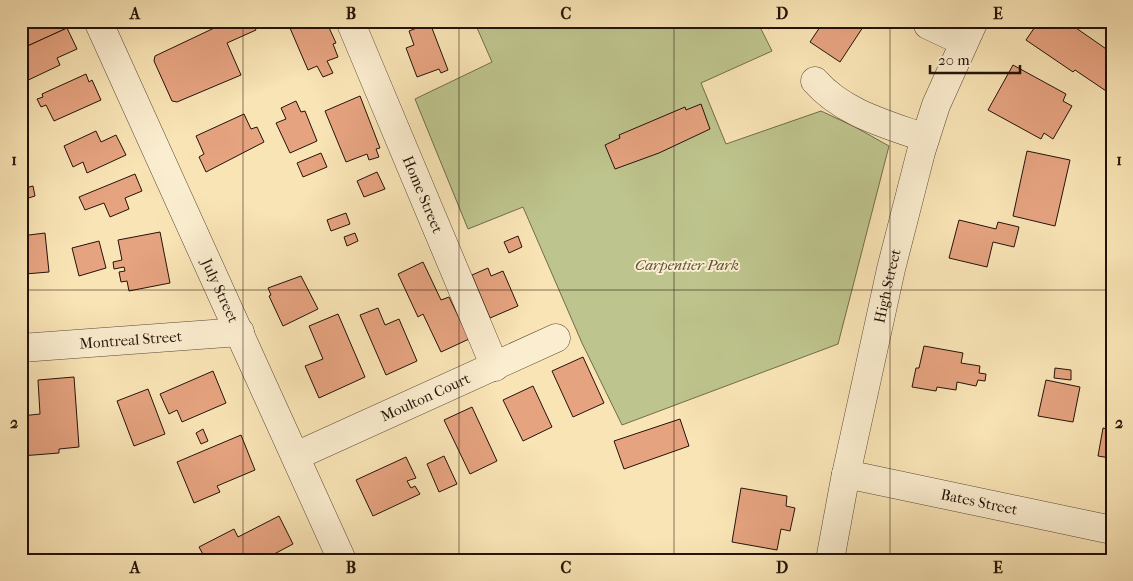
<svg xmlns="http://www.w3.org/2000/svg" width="1133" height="581" viewBox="0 0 1133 581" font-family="'IM FELL French Canon',serif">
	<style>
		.green { fill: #bec48d; stroke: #716c4b }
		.building { fill: #e6a380; stroke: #241309 }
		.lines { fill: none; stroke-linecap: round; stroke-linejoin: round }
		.minor-casing { stroke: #594734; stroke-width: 29 }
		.minor { stroke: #fbedcf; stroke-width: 28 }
		.grid { fill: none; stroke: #241309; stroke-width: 1; stroke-opacity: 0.55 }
		.labels { text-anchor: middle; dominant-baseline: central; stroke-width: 4; stroke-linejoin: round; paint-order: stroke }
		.street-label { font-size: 15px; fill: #241309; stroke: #fbedcf }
		.park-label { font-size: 15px; font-style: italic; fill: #5a5137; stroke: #fbedcf }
		.neatline { fill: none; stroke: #241309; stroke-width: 2 }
		.grid-label { font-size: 16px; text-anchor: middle; font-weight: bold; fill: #241309 }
	</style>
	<rect width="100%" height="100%" fill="#f9e4b5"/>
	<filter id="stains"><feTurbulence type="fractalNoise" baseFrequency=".004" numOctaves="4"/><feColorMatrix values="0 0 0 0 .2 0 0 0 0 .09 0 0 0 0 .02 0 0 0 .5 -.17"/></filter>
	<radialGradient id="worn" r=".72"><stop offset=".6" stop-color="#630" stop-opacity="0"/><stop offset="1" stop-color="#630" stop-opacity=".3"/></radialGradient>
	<!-- green -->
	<path class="green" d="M474 21H757L772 51 701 83 726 144 821 111 855 127 889 146 838 344 622 425 582 343 523 207 468 229 415 99 492 62Z"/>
	<!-- building -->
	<g class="building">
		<path d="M21 21H64L67 28 21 49Z"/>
		<path d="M229 21H252L256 30 227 43 241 75 177 102 172 101 154 61 155 56Z"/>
		<path d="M287 21H326L336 43 333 44 338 57 327 61 333 73 323 77 317 66 308 70Z"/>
		<path d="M764 21H782L768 29Z"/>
		<path d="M824 21H867L840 62 810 42Z"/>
		<path d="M1039 21H1066L1112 53V95L1075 70 1073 72 1026 40Z"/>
		<path d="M430 23 448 70 441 73 439 69 417 77 406 48 414 45 409 31Z"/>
		<path d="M67 28 77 49 57 58 60 65 22 83 21 49Z"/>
		<path d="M1013 65 1066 94 1063 101 1072 106 1053 139 1044 133 1041 139 988 110Z"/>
		<path d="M86 74 89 82 92 80 101 100 54 121 46 105 41 107 37 99 43 97 42 94Z"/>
		<path d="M360 96 380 148 376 149 379 157 369 160 367 154 346 162 325 111Z"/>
		<path d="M296 101 301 112 305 111 317 141 290 153 276 123 286 119 281 108Z"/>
		<path d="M701 104 710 129 659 153 615 169 605 145 620 138 619 135 685 107 686 110Z"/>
		<path d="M244 114 251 129 257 127 264 142 206 172 199 157 204 154 196 136Z"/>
		<path d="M96 131 101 142 116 135 126 155 87 173 83 162 73 167 64 146Z"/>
		<path d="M1027 151 1070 160 1055 226 1013 216Z"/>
		<path d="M321 153 327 167 303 177 297 163Z"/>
		<path d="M377 172 385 189 364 197 357 181Z"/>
		<path d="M135 174 142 191 125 198 129 209 110 217 104 203 85 210 79 197Z"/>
		<path d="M33 186 35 196 22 200 21 189Z"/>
		<path d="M346 213 350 224 331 231 327 220Z"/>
		<path d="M959 220 996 229 998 222 1019 227 1014 247 993 242 987 267 949 258Z"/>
		<path d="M160 232 170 283 129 291 127 281 121 282 119 272 125 271 124 267 114 269 113 262 122 260 118 240Z"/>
		<path d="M45 233 49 272 25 274 21 236Z"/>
		<path d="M355 233 358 241 347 246 344 237Z"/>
		<path d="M518 236 522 247 509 253 504 242Z"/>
		<path d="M99 241 106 268 79 276 72 248Z"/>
		<path d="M423 262 441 300 449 297 469 339 441 352 423 314 418 317 398 274Z"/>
		<path d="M488 268 491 276 503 271 518 306 490 318 472 275Z"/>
		<path d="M301 276 318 309 283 326 269 296 271 295 268 288Z"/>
		<path d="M378 308 385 325 399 319 417 361 386 375 360 315Z"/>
		<path d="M338 314 365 377 319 398 305 366 323 359 309 326Z"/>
		<path d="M924 346 963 353 961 363 980 366 979 373 986 374 985 381 978 380 976 386 957 382 956 390 937 387 936 391 912 387 916 368H919Z"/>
		<path d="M583 357 604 403 573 417 552 371Z"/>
		<path d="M1112 364V391L1108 390Z"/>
		<path d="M1055 368 1071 370V380L1054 378Z"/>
		<path d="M213 371 226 403 182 422 177 410 169 414 160 394Z"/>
		<path d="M74 377 79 447 59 449V453L21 456V416L40 414 38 380Z"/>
		<path d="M1046 380 1080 387 1073 422 1038 416Z"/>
		<path d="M533 386 552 427 523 441 503 400Z"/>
		<path d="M148 389 165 434 134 446 117 401Z"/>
		<path d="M472 407 497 461 470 474 444 420Z"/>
		<path d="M680 419 689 446 624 469 614 441Z"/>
		<path d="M1103 428 1112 430V469L1108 468 1110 458 1098 456Z"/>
		<path d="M203 429 208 441 201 444 196 433Z"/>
		<path d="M241 435 255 470 217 486 220 492 194 503 177 462Z"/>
		<path d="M444 456 457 484 439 492 427 464Z"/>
		<path d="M406 457 416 478 407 481 411 488 415 486 420 494 373 516 356 480Z"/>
		<path d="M741 488 787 496 786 506 795 508 790 531 781 529 777 550 732 542Z"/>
		<path d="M279 516 293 544 263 560H206L199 547 234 529 238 537Z"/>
		<path d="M53 556V560H21V557Z"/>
	</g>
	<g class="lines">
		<!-- minor casing -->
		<g class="minor-casing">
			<g id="minor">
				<path id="s1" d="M98 21 342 560"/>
				<path id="s2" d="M350 21 495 367"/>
				<path d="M928 25 964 42"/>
				<path d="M815 81C843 113 886 124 925 138"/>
				<path id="s3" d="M21 348 240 332"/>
				<path id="s4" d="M296 456 556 338"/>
				<path id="s5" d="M846 474 1112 530"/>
				<path id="s6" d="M830 560 845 479 891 269 921 152 936 105 974 21"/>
			</g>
		</g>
		<!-- minor -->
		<use href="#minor" class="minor"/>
	</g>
	<!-- grid -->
	<path class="grid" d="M243 21V560M459 21V560M674 21V560M890 21V560M21 290H1112"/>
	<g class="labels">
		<!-- street labels -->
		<g class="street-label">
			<text stroke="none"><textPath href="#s2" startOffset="188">Home Street</textPath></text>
			<text stroke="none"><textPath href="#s6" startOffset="280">High Street</textPath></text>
			<text stroke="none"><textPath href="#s1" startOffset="296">July Street</textPath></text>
			<text stroke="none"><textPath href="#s3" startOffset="110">Montreal Street</textPath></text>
			<text stroke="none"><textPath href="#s4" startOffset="142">Moulton Court</textPath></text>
			<text stroke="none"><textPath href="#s5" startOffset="136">Bates Street</textPath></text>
		</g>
		<!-- park labels -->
		<g class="park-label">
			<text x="687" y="265">Carpentier Park</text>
		</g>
	</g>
	<!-- margin -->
	<rect width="1133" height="581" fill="none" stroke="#f9e4b5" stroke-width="55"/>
	<!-- scale -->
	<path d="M930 65v8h90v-8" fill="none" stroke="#241309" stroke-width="2.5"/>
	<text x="938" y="65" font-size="15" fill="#241309" stroke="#fbedcf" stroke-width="4" paint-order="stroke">20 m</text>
	<rect x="28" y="28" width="1078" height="526" class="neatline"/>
	<g class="grid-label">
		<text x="135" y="19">A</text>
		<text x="351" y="19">B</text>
		<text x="566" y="19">C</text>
		<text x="782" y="19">D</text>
		<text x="998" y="19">E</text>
		<text x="14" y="165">1</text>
		<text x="1119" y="165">1</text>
		<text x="14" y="428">2</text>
		<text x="1119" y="428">2</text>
		<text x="135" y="573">A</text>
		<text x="351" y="573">B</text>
		<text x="566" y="573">C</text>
		<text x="782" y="573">D</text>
		<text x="998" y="573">E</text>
	</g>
	<rect width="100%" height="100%" filter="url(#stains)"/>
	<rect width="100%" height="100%" fill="url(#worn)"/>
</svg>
